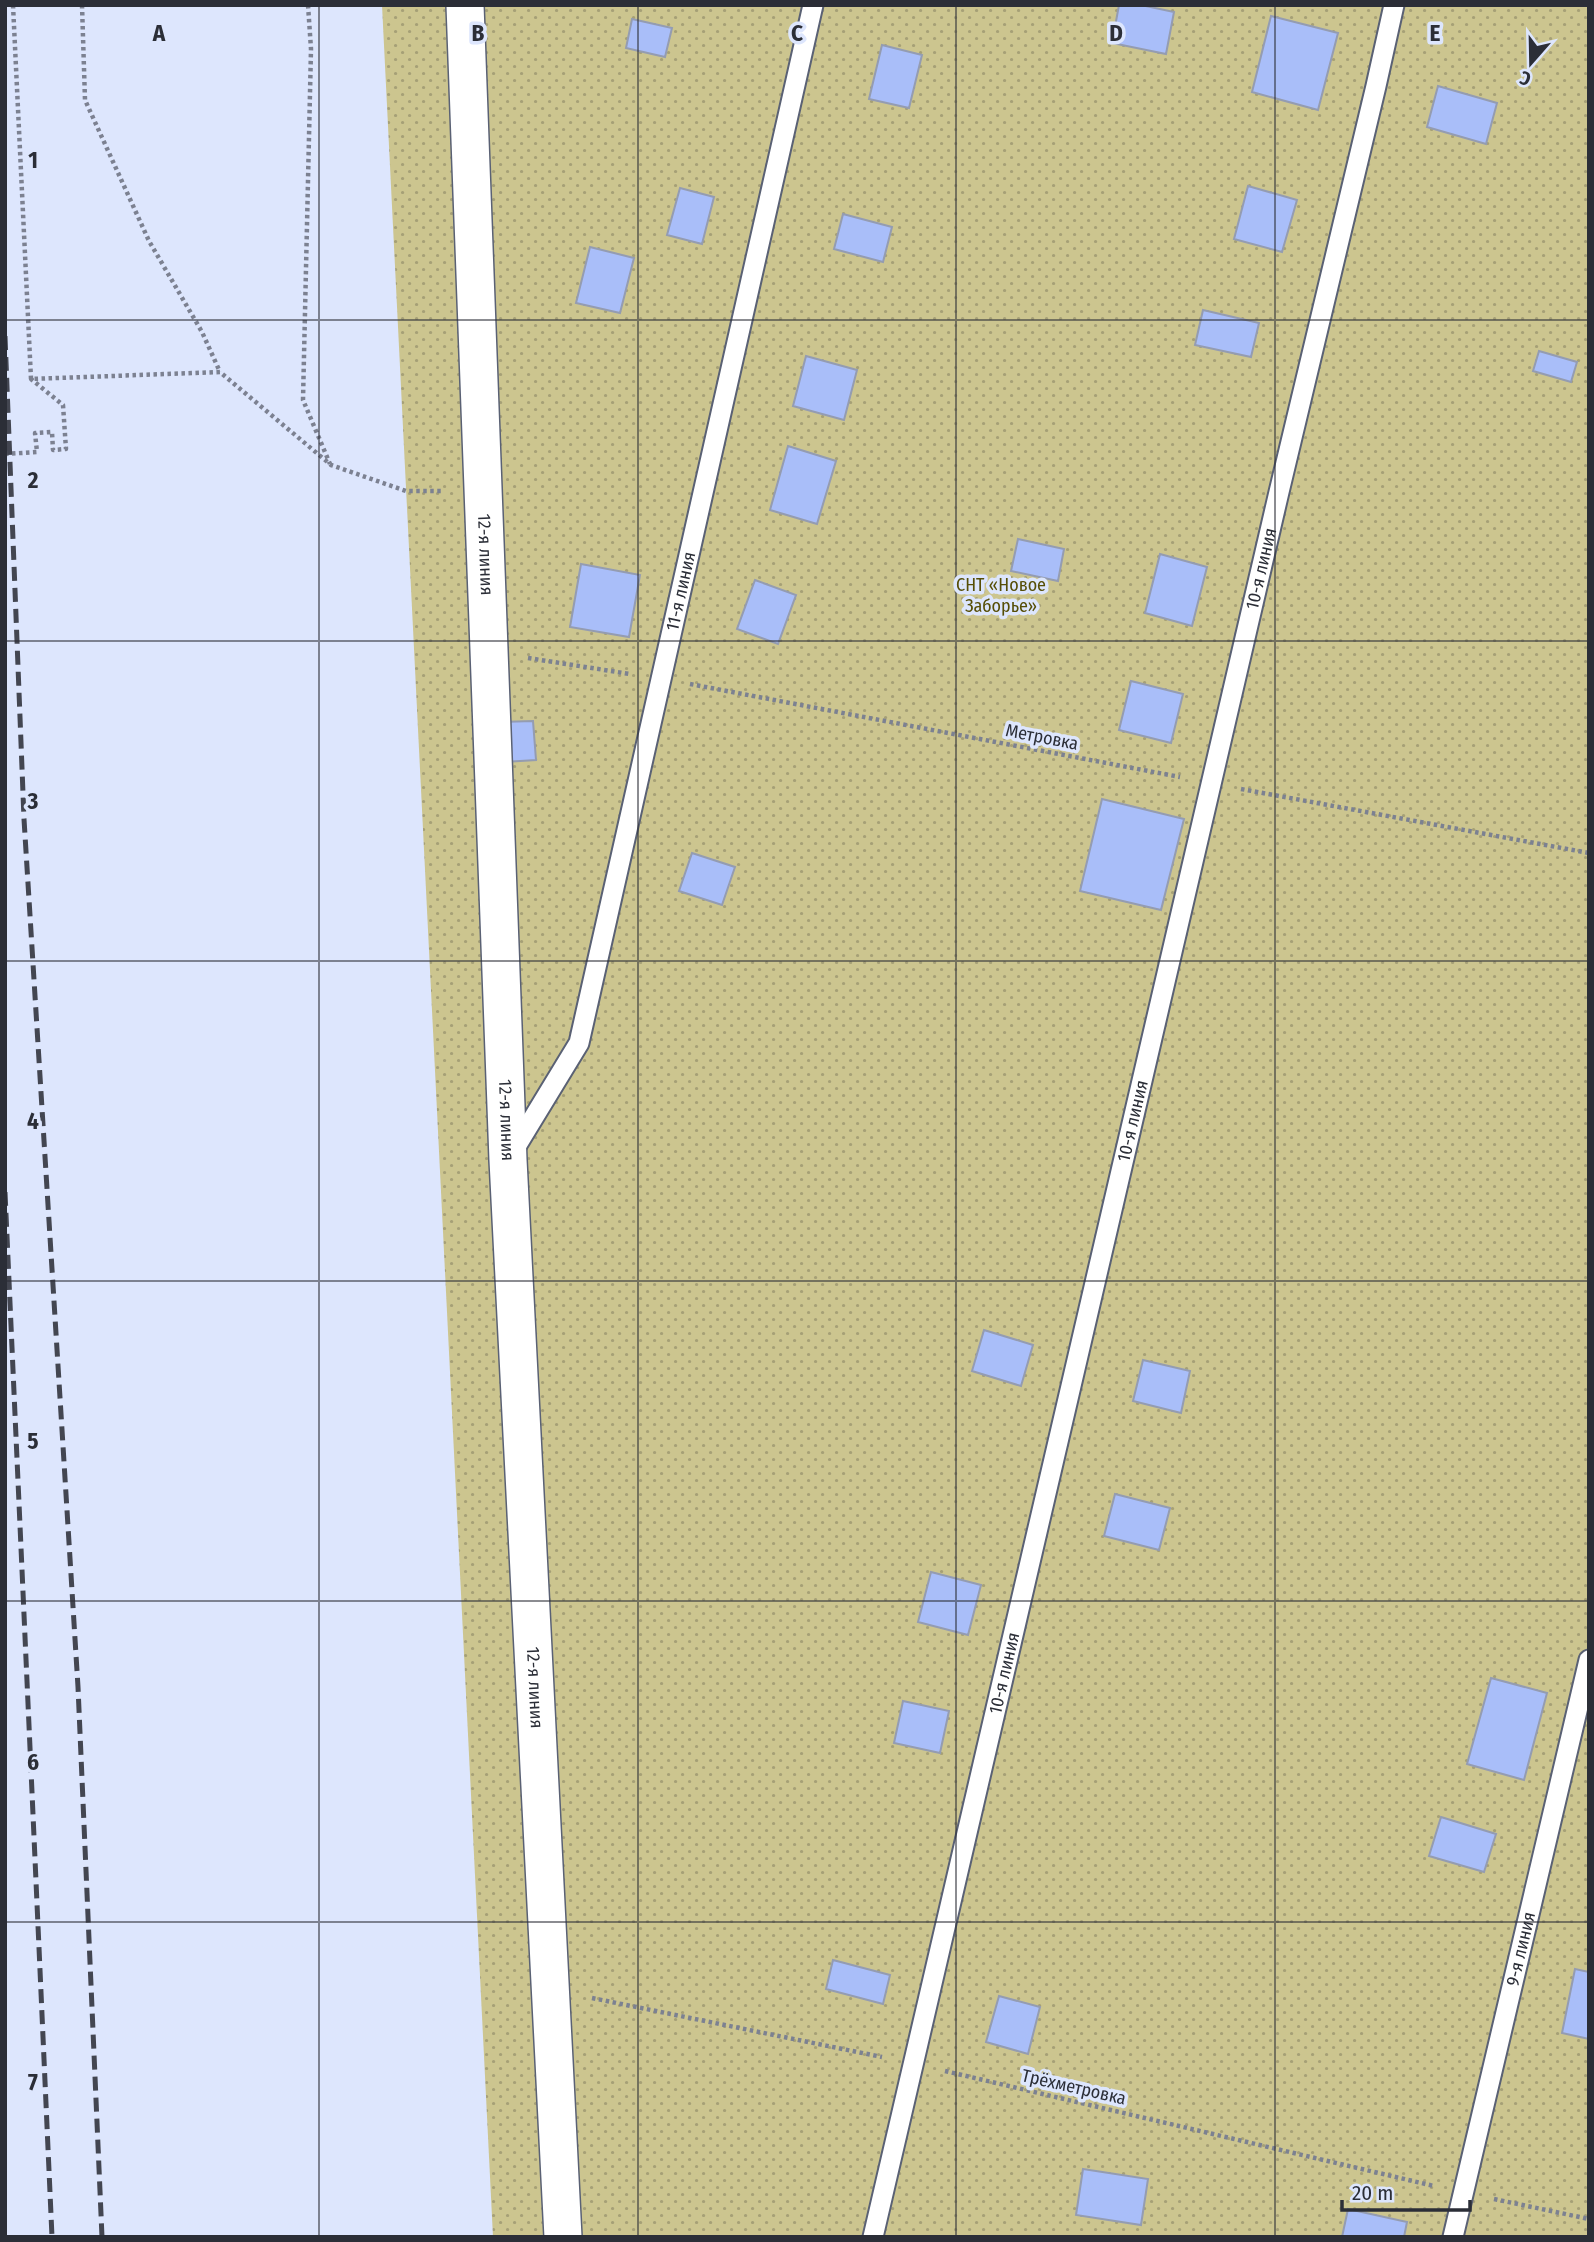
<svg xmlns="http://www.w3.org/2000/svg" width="1594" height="2242" viewBox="0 0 1594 2242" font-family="'Fira Sans Condensed',sans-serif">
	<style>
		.green { fill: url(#green-dots) }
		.building { fill: #a9bef9; stroke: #949cb1; stroke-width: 2 }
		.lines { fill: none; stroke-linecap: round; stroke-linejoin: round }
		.lane-casing { stroke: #5a6174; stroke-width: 23 }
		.street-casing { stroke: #5a6174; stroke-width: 40 }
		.path { stroke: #7c8191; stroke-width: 4.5; stroke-dasharray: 3.5 3.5; stroke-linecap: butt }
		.lane { stroke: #fff; stroke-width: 19 }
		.street { stroke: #fff; stroke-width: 37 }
		.rail { stroke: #434651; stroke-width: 5; stroke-dasharray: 14 7; stroke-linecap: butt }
		.grid { fill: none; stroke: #2b2e37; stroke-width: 2; stroke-opacity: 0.55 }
		.labels { text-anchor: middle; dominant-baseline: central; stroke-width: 7; stroke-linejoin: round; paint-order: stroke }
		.street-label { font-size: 18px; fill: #2b2e37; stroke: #dde6fd }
		.park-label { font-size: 18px; fill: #564e07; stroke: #dde6fd }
		.grid-label { font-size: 23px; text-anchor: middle; font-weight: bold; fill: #2b2e37; stroke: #dde6fd; stroke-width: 7; stroke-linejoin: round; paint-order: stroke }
	</style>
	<defs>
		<pattern id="green-dots" width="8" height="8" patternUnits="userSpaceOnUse" patternTransform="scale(1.75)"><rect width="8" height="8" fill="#ccc58f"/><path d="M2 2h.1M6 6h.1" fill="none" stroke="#a6a076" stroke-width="1.8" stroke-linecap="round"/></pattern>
	</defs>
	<rect width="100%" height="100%" fill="#dde6fd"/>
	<!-- green -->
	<path class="green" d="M382 5H1589V2237H493Z"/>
	<!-- building -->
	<g class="building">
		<path d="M1119 5H1141L1174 12 1166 54 1112 43Z"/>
		<path d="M1271 16 1338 33 1318 110 1252 92Z"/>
		<path d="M632 19 672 28 665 57 626 48Z"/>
		<path d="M882 45 922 55 909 108 869 99Z"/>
		<path d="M1438 86 1497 103 1486 144 1427 127Z"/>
		<path d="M1248 186 1297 200 1282 252 1234 239Z"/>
		<path d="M680 188 714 197 702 244 667 235Z"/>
		<path d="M843 214 892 227 883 262 834 249Z"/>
		<path d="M590 247 634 258 620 313 576 303Z"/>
		<path d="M1203 310 1259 323 1251 357 1195 345Z"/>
		<path d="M1539 351 1577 362 1571 382 1533 371Z"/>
		<path d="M806 356 857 370 844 420 793 406Z"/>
		<path d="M788 446 836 461 817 524 770 510Z"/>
		<path d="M1018 539 1064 549 1058 581 1011 571Z"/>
		<path d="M1160 554 1207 567 1192 626 1145 613Z"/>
		<path d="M581 564 640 575 629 637 570 627Z"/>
		<path d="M755 580 796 595 778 644 737 629Z"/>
		<path d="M1131 681 1183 694 1171 743 1119 730Z"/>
		<path d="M533 721 536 760 506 762 504 722Z"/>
		<path d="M1102 799 1184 819 1161 910 1080 891Z"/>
		<path d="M692 853 735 867 722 905 679 891Z"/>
		<path d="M984 1330 1033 1345 1021 1386 972 1371Z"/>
		<path d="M1143 1360 1190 1371 1181 1413 1133 1401Z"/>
		<path d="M1115 1494 1170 1508 1159 1550 1104 1536Z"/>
		<path d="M931 1572 981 1585 968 1635 918 1622Z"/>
		<path d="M1491 1678 1547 1693 1524 1780 1467 1764Z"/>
		<path d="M903 1701 949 1711 940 1753 894 1743Z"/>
		<path d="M1441 1817 1496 1834 1484 1872 1429 1856Z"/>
		<path d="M833 1960 890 1975 883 2004 826 1989Z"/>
		<path d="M1575 1969 1589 1972V2039L1562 2033Z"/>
		<path d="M999 1996 1040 2007 1028 2054 986 2042Z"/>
		<path d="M1083 2169 1148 2179 1141 2225 1076 2215Z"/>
		<path d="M1348 2209 1407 2222 1404 2237H1342Z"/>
	</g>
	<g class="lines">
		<!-- lane casing -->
		<g class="lane-casing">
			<g id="lane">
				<path id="s1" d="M512 1153 579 1043 813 5"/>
				<path id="s2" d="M873 2237 1279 492 1376 86 1394 5"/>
				<path id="s3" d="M1453 2237 1589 1660"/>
			</g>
		</g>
		<!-- street casing -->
		<g class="street-casing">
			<g id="street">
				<path id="s4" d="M465 5 508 1160 563 2237"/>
			</g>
		</g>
		<!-- path -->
		<g class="path">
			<path d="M13 5 31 379 220 372 331 465 406 491H444"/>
			<path d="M82 5 85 100 149 241 202 332 220 372"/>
			<path d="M308 5 311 49 303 400 330 464"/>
			<path d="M5 454 37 452 35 433 52 432 53 450 66 449 63 405 31 379"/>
			<path d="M528 658 630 674"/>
			<path d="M690 684 1180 777"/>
			<path d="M1241 789 1589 853"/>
			<path d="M592 1998 882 2057"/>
			<path d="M945 2071 1434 2186"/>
			<path d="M1494 2199 1589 2219"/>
		</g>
		<!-- lane -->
		<use href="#lane" class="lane"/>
		<!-- street -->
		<use href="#street" class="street"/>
		<!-- rail -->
		<g class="rail">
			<path d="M5 336 24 819 78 1687 102 2237"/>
			<path d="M5 1192 52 2237"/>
		</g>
	</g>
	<!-- grid -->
	<path class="grid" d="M319 5V2237M638 5V2237M956 5V2237M1275 5V2237M5 320H1589M5 641H1589M5 961H1589M5 1281H1589M5 1601H1589M5 1922H1589"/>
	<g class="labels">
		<!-- street labels -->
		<g class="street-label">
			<text stroke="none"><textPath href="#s4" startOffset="550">12-я линия</textPath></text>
			<text stroke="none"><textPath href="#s2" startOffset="1713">10-я линия</textPath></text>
			<text stroke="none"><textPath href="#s1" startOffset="592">11-я линия</textPath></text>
			<text transform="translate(1042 737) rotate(11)">Метровка</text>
			<text stroke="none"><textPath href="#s4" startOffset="1116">12-я линия</textPath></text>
			<text stroke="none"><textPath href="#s2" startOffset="1146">10-я линия</textPath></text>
			<text stroke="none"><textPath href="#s2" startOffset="579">10-я линия</textPath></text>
			<text stroke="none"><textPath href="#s4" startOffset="1684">12-я линия</textPath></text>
			<text stroke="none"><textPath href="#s3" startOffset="296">9-я линия</textPath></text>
			<text transform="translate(1074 2087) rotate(13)">Трёхметровка</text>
		</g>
		<!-- park labels -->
		<g class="park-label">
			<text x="1001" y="585">СНТ «Новое<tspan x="1001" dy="21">Заборье»</tspan></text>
		</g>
	</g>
	<g class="grid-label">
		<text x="159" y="41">A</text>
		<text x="478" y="41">B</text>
		<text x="797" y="41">C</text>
		<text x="1116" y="41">D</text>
		<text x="1435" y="41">E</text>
		<text x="33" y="168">1</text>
		<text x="33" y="488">2</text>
		<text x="33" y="809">3</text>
		<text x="33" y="1129">4</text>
		<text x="33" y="1449">5</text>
		<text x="33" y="1770">6</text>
		<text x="33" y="2090">7</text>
	</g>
	<!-- border -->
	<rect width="1594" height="2242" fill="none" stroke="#2b2e37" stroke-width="14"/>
	<!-- north arrow -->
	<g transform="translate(1531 63) rotate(200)" stroke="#dde6fd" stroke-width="5" paint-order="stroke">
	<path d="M0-5L12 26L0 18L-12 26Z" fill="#2b2e37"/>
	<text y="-10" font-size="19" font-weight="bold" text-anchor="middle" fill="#2b2e37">С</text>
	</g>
	<!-- scale -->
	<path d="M1342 2200v10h128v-10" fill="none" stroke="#2b2e37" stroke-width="3.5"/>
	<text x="1352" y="2200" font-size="21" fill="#2b2e37" stroke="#dde6fd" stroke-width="5" paint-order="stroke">20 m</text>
</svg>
